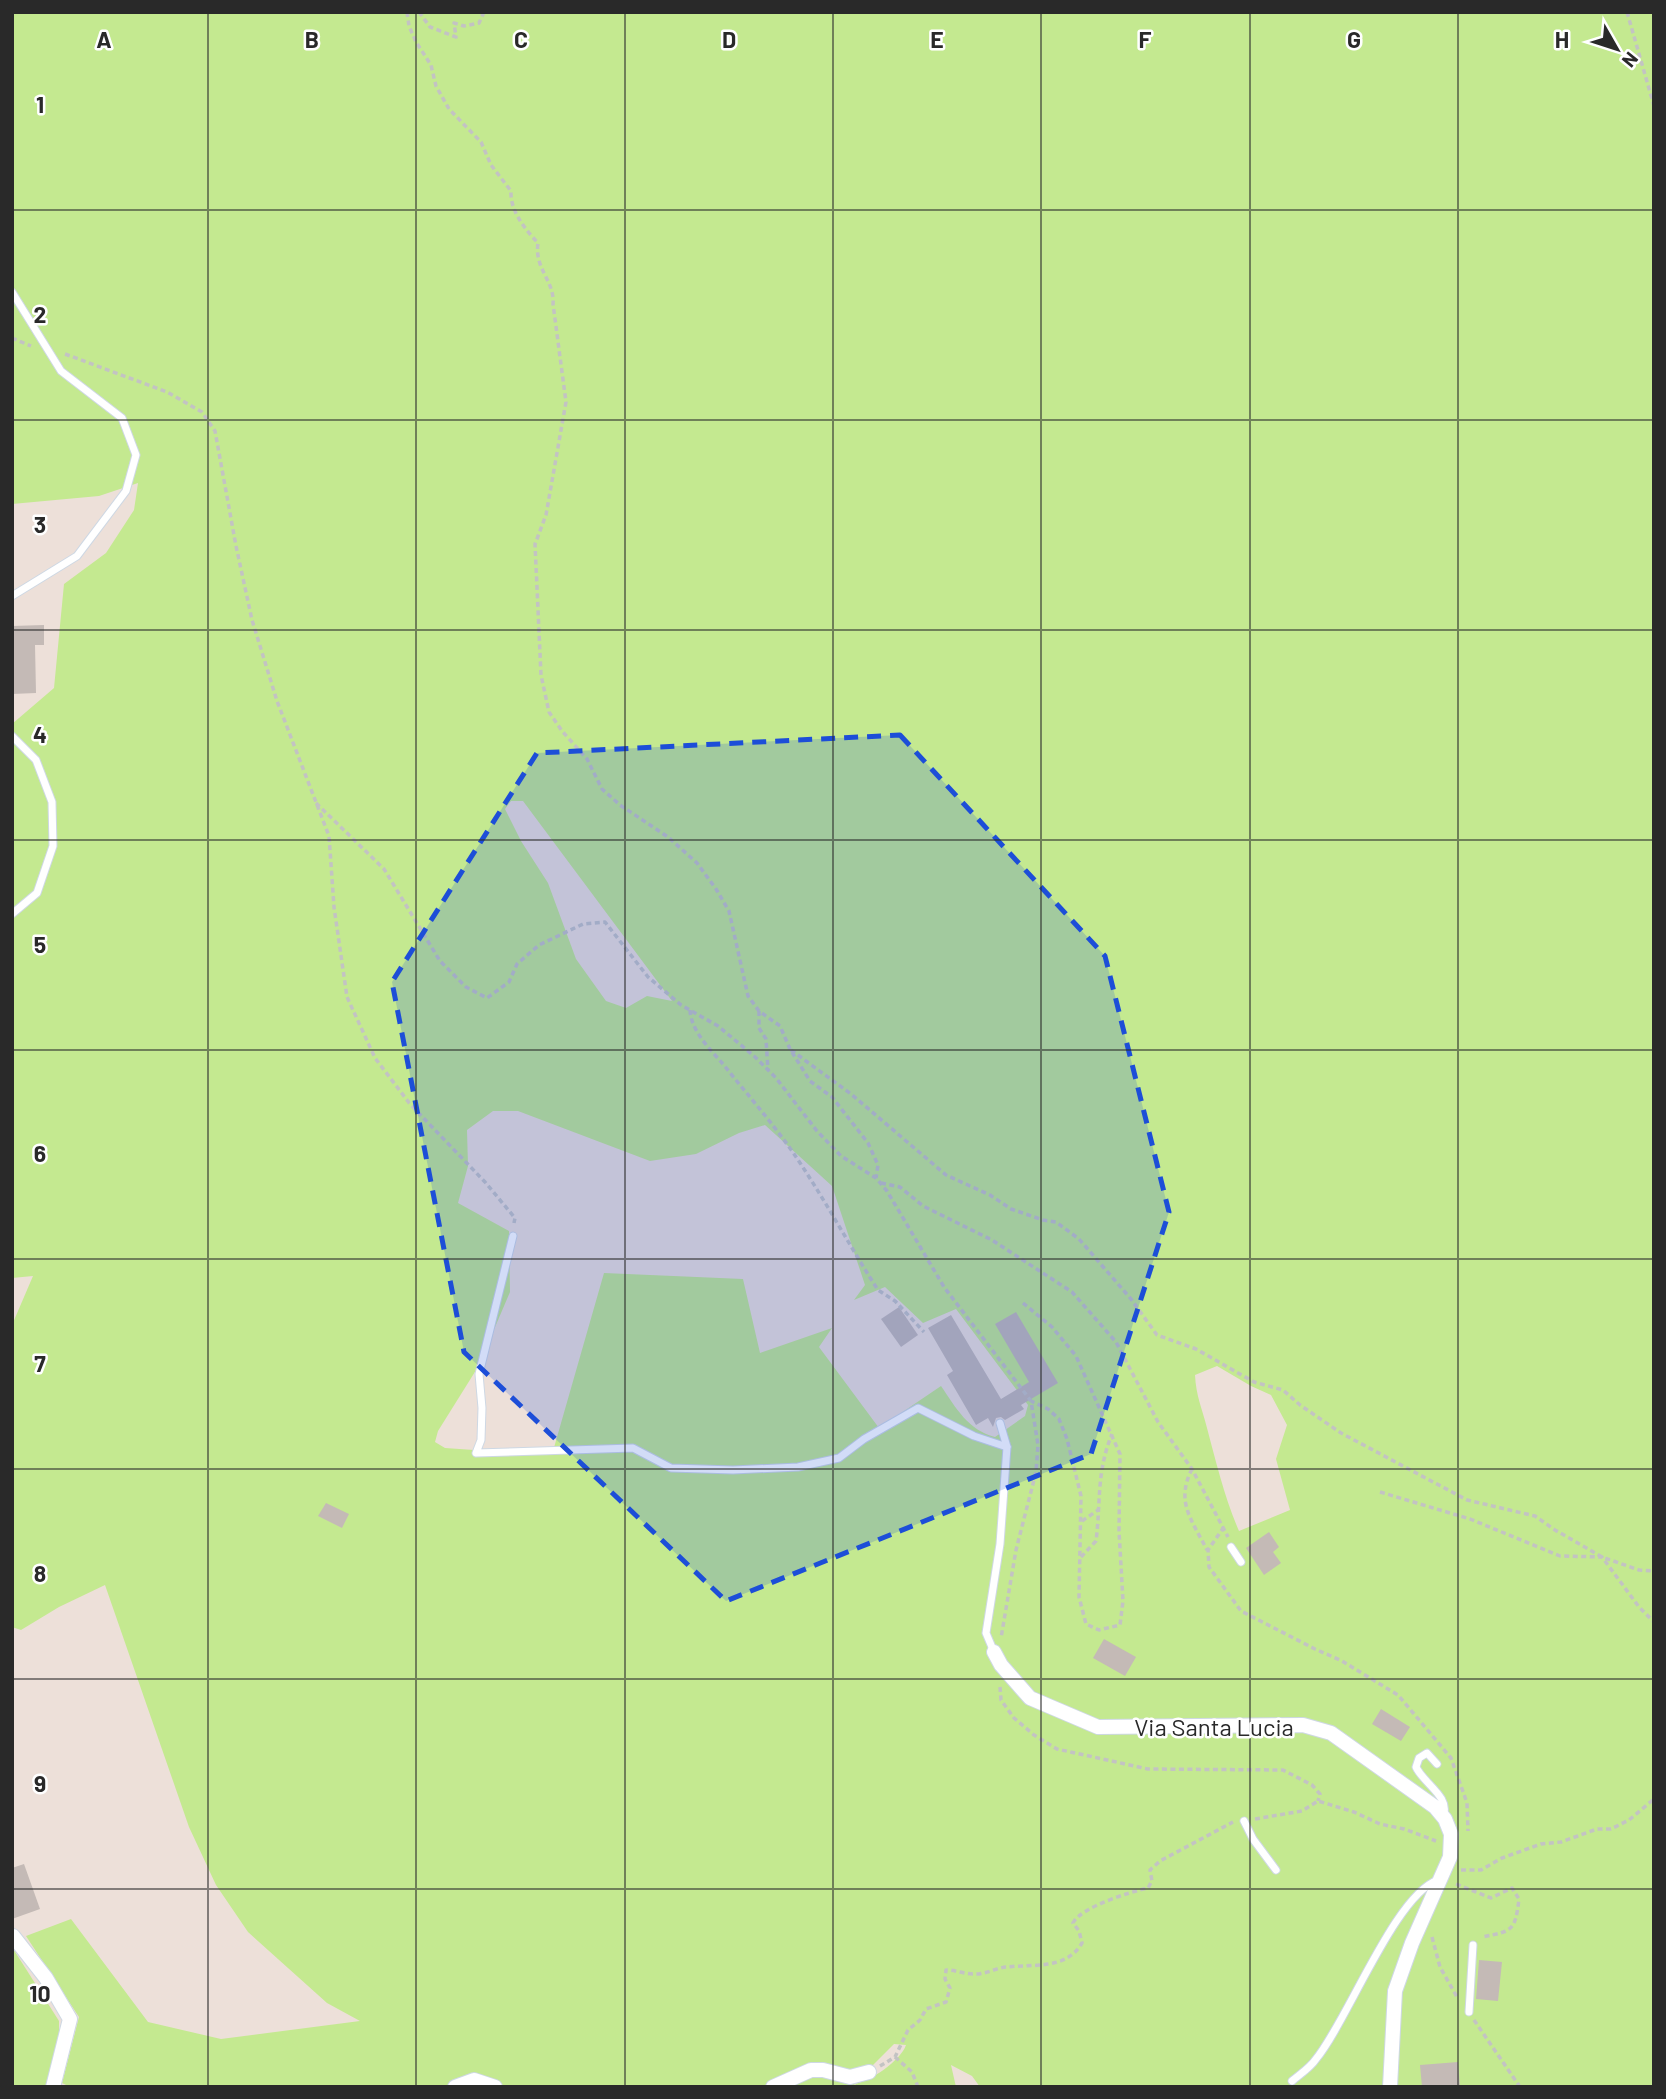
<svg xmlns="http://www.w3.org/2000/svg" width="1666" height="2099" viewBox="0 0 1666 2099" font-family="Barlow,sans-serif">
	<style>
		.green { fill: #c4e990; fill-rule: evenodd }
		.building { fill: #c4bab6 }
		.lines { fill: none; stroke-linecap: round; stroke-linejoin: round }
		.service-casing { stroke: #ced8e4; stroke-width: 9 }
		.minor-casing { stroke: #ced8e4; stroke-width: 16 }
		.path { stroke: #c3c3c3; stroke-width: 3.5; stroke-dasharray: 5 3.5; stroke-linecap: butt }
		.service { stroke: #fff; stroke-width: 7 }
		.minor { stroke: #fff; stroke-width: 14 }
		.marked { fill: #1d4ed8; fill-opacity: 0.2; stroke: #1d4ed8; stroke-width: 5; stroke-dasharray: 14 9; stroke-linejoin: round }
		.grid { fill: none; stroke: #292929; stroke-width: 2; stroke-opacity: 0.55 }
		.labels { text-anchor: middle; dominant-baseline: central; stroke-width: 5; stroke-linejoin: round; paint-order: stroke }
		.street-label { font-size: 24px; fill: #292929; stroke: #fff }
		.grid-label { font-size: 23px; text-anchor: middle; font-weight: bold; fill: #292929; stroke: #fff; stroke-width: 5; stroke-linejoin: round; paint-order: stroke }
	</style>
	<rect width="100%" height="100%" fill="#ede0d9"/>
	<!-- green -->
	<g class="green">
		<path d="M12 12H1654V2087H980L972 2076 951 2065 956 2087H858L855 2084 852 2087H784C795 2081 808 2074 821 2076 832 2077 841 2085 854 2084 870 2082 901 2060 906 2045L894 2044 872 2066 857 2070 843 2069 783 2076 764 2087H464L450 2084 448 2087H70L62 2083 79 2017 26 1936 71 1919 148 2022 221 2039 360 2021 327 2003 248 1932 216 1885 189 1827 105 1585 59 1607 21 1630 12 1627V1325L33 1276 12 1278V724L54 688 64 584 106 553 134 510 138 483 99 496 12 504ZM511 801H523L672 1001 647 996 626 1008 606 1001 576 959 548 883 521 841 505 809ZM493 1111H518L650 1161 696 1154 739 1133 765 1125 832 1186 865 1285 854 1300 885 1287 923 1323 956 1309 1028 1405 1025 1416 995 1437C968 1430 956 1408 941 1386L879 1428 819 1347 832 1328 760 1353 743 1279 604 1273 553 1451 531 1454 445 1448 435 1442 438 1431 478 1367 510 1292 509 1231 458 1203 468 1166 467 1130ZM1217 1366 1251 1386 1271 1395 1287 1425 1276 1459 1290 1510 1239 1531C1225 1499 1216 1462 1207 1428 1202 1408 1196 1396 1195 1375Z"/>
		<path d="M12 1947 59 2021V2046L46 2087H12Z"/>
	</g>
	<!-- building -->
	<g class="building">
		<path d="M44 625V645H35L36 693 12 694V626Z"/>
		<path d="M899 1307 918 1335 901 1347 881 1319Z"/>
		<path d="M1016 1312 1058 1383 1021 1405 1024 1409 1005 1420 1001 1417 996 1418 993 1427 988 1418 976 1425 947 1375 953 1371 928 1328 951 1315 1001 1399 1029 1382 995 1324Z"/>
		<path d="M326 1503 349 1514 342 1528 318 1516Z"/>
		<path d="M1269 1532 1279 1547 1273 1552 1281 1563 1264 1575 1246 1548Z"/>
		<path d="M1104 1639 1136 1657 1125 1676 1093 1658Z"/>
		<path d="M1381 1709 1410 1727 1401 1741 1372 1724Z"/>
		<path d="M24 1864 40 1909 12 1919V1868Z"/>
		<path d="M1479 1960 1502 1962 1498 2001 1476 1999Z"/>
		<path d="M1458 2062 1460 2087H1422L1420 2065Z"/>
	</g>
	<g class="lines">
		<!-- service casing -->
		<g class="service-casing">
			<g id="service">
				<path d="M12 292 61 371 122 418 136 455 126 491 77 556 12 596"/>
				<path d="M12 736 36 760 52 802 53 846 37 893 12 914"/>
				<path d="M513 1236 479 1374 482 1408 481 1440 476 1453 633 1448 671 1468 733 1470 798 1467 839 1458 864 1439 918 1408 974 1436 1007 1447"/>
				<path d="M1231 1547 1241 1562"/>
				<path d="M994 1652 986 1633 1000 1544 1007 1447 1000 1423"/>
				<path d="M1437 1764 1427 1753 1419 1758 1416 1767C1423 1783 1451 1797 1443 1816"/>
				<path d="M1244 1821 1253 1839 1276 1870"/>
				<path d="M1469 2012 1473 1945"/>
				<path d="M1292 2081C1300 2074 1310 2068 1316 2059 1348 2020 1395 1895 1438 1880"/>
			</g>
		</g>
		<!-- minor casing -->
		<g class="minor-casing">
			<g id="minor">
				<path d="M994 1652 1001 1665 1030 1698 1098 1727 1303 1725 1331 1733 1435 1807 1445 1819 1451 1834 1450 1857 1412 1943 1395 1991 1390 2087"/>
				<path d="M13 1936 46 1978 70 2019 53 2087"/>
				<path d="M455 2087 474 2080 495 2087"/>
				<path d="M773 2087 811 2070H823L850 2077 869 2072"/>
			</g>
		</g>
		<!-- path -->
		<g class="path">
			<path d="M407 12 409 26 416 42 431 65 436 86 449 109 481 142 491 165 511 191C510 211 525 229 538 243 534 269 555 281 553 304L566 402 546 515 535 544 541 675 549 712 562 731 587 759 602 789 620 805 668 837 697 863 716 889 729 911 748 996 759 1011 780 1026 790 1049 810 1081 832 1097 868 1143 878 1165 876 1178"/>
			<path d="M419 12 430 27 456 37 454 23 464 26 479 23 484 12"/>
			<path d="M1627 12 1654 106"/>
			<path d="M12 338 31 346"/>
			<path d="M65 354 167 392 202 412 215 431 236 546 252 620 277 701 329 836 334 907 347 997 375 1058 410 1104 485 1182 515 1218 514 1223"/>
			<path d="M316 803 384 869 440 961 466 987 487 998 509 982 517 964 539 945 583 924 605 922 648 977 681 1005 718 1026 754 1056 776 1078 817 1131 841 1156 876 1178 887 1191 944 1287 1031 1401 1038 1445 1036 1472 1016 1550 1001 1638"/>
			<path d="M690 1010C691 1031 710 1049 723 1064 750 1098 779 1130 802 1166 829 1207 852 1250 878 1290L895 1301 924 1332"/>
			<path d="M759 1011V1028L766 1039 768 1070"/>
			<path d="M791 1050 851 1094 946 1175 990 1195 1011 1209 1043 1220 1056 1222 1079 1239 1131 1299 1157 1335 1196 1349 1254 1382 1283 1390 1300 1405 1341 1433 1467 1500 1535 1516 1555 1530 1602 1557 1639 1570 1654 1571"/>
			<path d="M881 1183 900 1187 923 1206 992 1240 1072 1292 1116 1342 1158 1422 1192 1469 1228 1537"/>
			<path d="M1023 1303 1052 1327 1076 1356 1120 1454 1119 1531 1123 1601 1120 1625 1099 1630 1086 1624 1079 1597 1081 1496 1067 1439 1059 1419 1048 1409 1031 1401"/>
			<path d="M1192 1469C1175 1502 1192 1520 1207 1550"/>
			<path d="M1380 1492 1470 1519 1560 1556 1602 1557 1639 1607 1654 1622"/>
			<path d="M1082 1521 1098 1510"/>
			<path d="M1224 1527 1208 1550 1209 1567 1241 1611 1315 1649 1342 1661 1398 1695 1451 1758 1467 1803 1468 1831"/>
			<path d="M1081 1557 1096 1541C1101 1502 1096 1473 1112 1434"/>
			<path d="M1000 1687 1001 1700 1014 1718 1034 1735 1057 1749 1148 1769 1283 1770 1312 1785 1320 1794 1318 1801"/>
			<path d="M1255 1819 1302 1811 1318 1801 1354 1812 1380 1824 1404 1829 1436 1841"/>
			<path d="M1461 1870H1481L1502 1858 1541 1844 1561 1842 1597 1829H1611L1629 1820 1654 1799"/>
			<path d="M1456 1884 1491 1898 1512 1888 1519 1899C1515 1931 1513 1931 1482 1937"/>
			<path d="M1432 1937 1440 1967 1457 1997"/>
			<path d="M1474 2020 1520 2087"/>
			<path d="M895 2057 912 2072 918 2087"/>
			<path d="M880 2066 895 2057 908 2030 920 2020 926 2009 946 2002 950 1988 945 1979 946 1970C956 1970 964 1974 974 1974 984 1975 996 1968 1006 1967 1034 1964 1066 1970 1082 1943L1079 1931 1073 1923C1081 1907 1130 1892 1148 1888L1152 1881 1150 1870 1160 1861 1233 1822"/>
		</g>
		<!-- service -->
		<use href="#service" class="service"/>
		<!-- minor -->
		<use href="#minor" class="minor"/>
	</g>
	<!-- marked area -->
	<path class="marked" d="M900 735 1105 956 1169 1212 1091 1454 726 1601 464 1352 392 982 537 753Z"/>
	<!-- grid -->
	<path class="grid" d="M208 12V2087M416 12V2087M625 12V2087M833 12V2087M1041 12V2087M1250 12V2087M1458 12V2087M12 210H1654M12 420H1654M12 630H1654M12 840H1654M12 1050H1654M12 1259H1654M12 1469H1654M12 1679H1654M12 1889H1654"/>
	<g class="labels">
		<!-- street labels -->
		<g class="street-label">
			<text x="1214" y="1726">Via Santa Lucia</text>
		</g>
	</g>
	<g class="grid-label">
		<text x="104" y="48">A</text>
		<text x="312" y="48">B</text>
		<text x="521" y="48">C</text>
		<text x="729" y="48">D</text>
		<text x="937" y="48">E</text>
		<text x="1145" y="48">F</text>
		<text x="1354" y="48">G</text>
		<text x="1562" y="48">H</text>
		<text x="40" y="113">1</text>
		<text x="40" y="323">2</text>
		<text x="40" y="533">3</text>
		<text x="40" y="743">4</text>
		<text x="40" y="953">5</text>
		<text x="40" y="1162">6</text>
		<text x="40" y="1372">7</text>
		<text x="40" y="1582">8</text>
		<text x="40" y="1792">9</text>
		<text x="40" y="2002">10</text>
	</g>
	<!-- border -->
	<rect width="1666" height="2099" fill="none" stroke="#292929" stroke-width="28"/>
	<!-- north arrow -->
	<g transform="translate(1617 49) rotate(129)" stroke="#ffffff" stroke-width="5" paint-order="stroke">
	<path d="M0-5L12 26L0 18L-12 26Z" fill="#292929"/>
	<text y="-10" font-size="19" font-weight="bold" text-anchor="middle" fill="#292929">N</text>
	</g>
</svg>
